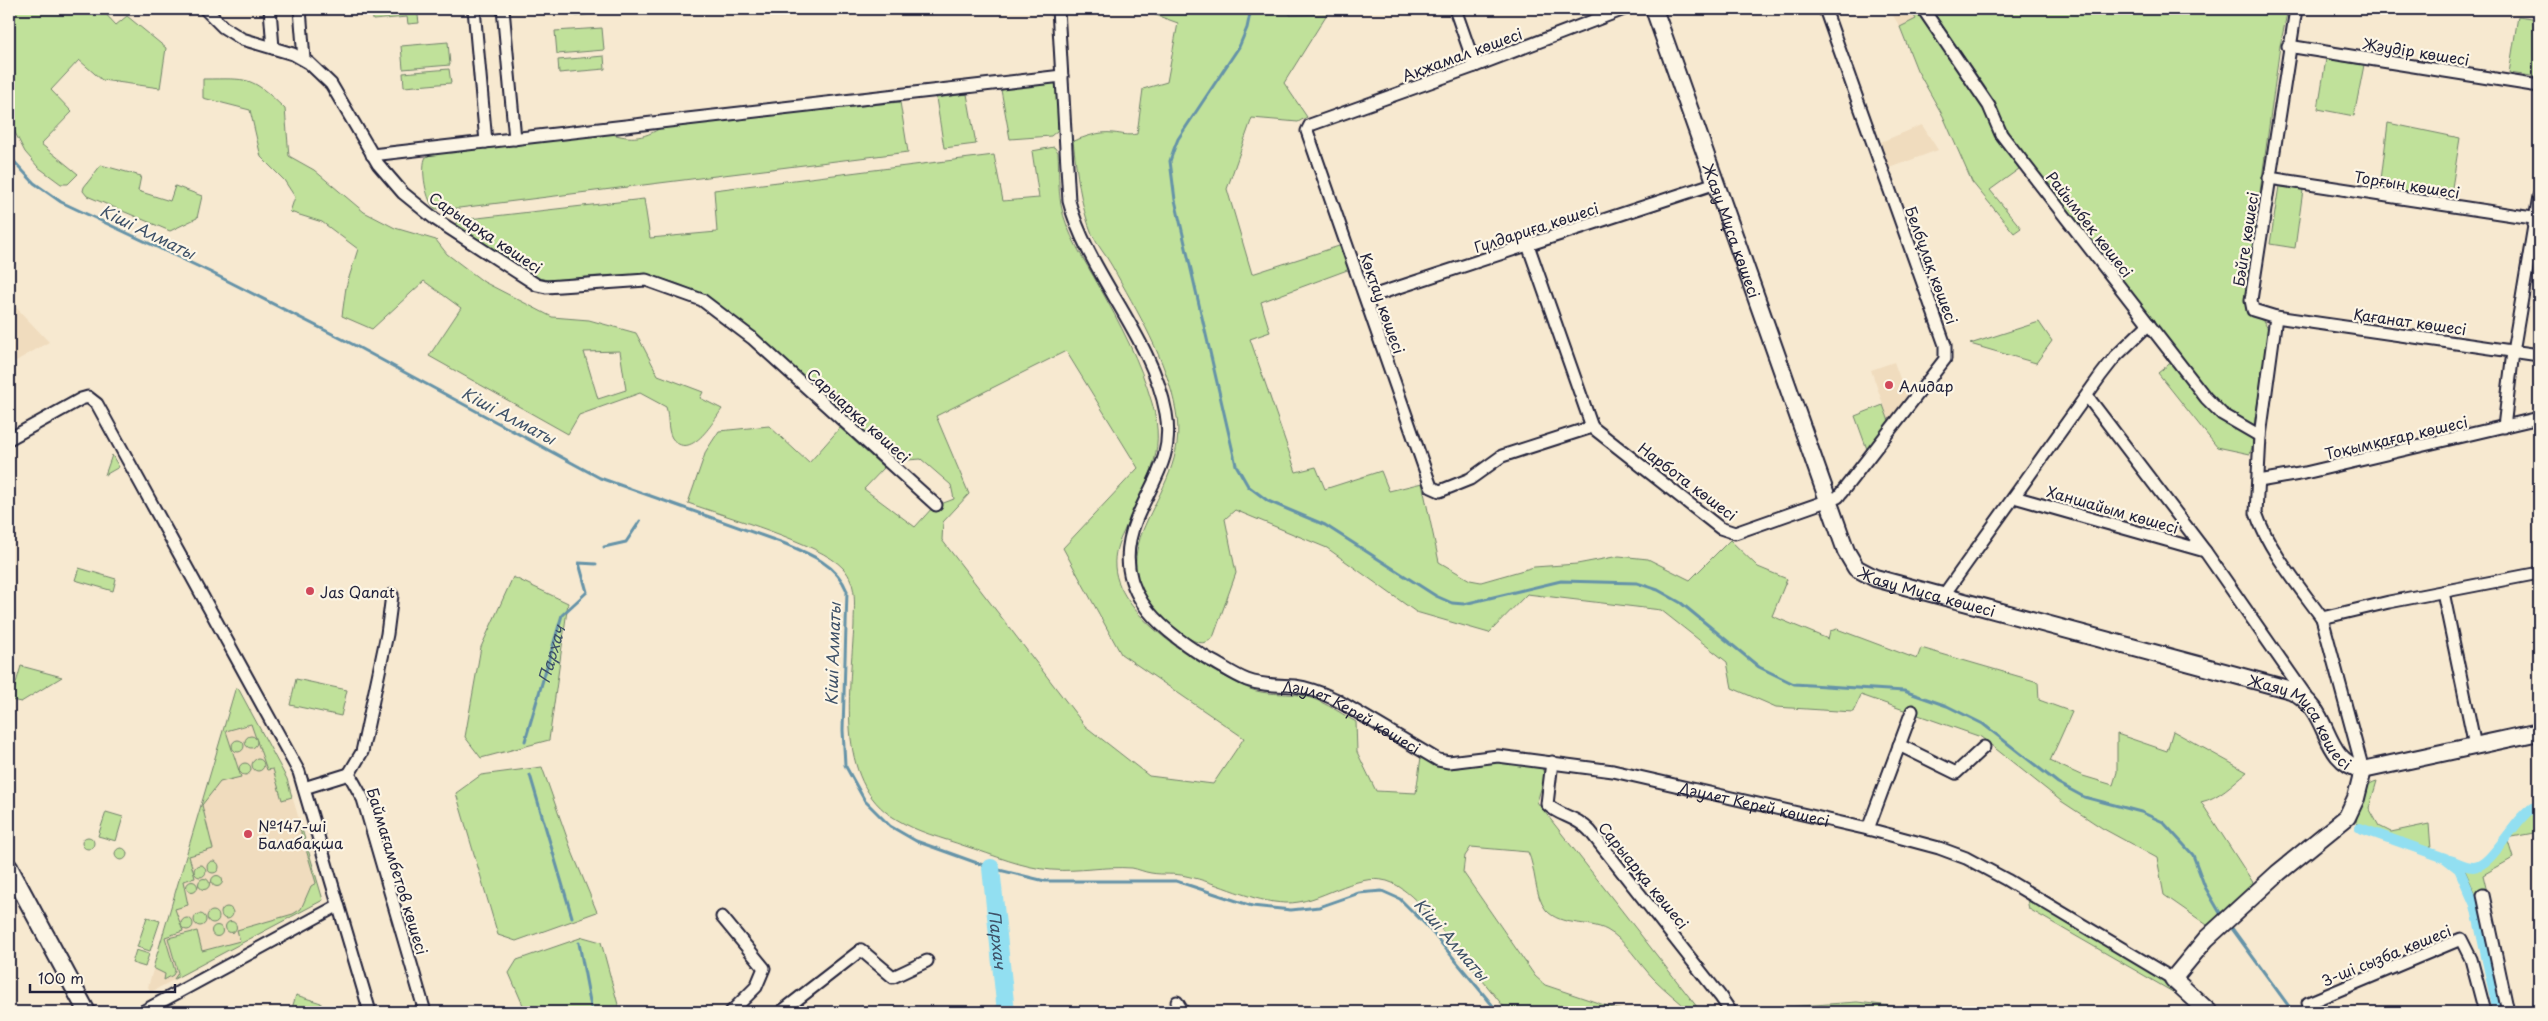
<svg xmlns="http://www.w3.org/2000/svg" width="2548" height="1021" viewBox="0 0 2548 1021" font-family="'Playpen Sans',sans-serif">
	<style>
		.built { fill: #f0dcbe }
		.green { fill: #c0e19a; stroke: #71826a; fill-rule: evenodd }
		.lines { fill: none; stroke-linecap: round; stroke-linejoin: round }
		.stream { stroke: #6593a8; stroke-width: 3 }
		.canal { stroke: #92dff1; stroke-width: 10 }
		.river { stroke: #92dff1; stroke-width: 18 }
		.street-casing { stroke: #22223b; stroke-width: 15 }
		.secondary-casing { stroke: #22223b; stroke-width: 20 }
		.street { stroke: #fcf5e5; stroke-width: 11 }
		.secondary { stroke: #fcf5e5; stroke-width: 16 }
		.poi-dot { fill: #d1495b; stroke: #fcf5e5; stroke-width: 2 }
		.labels { text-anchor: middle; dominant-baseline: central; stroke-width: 4.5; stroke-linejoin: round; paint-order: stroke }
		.street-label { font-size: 15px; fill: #22223b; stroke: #fcf5e5 }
		.poi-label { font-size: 15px; fill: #22223b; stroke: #fcf5e5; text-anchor: start }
		.water-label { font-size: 16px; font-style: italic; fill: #3e5168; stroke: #fcf5e5 }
	</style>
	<rect width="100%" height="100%" fill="#f7e9d0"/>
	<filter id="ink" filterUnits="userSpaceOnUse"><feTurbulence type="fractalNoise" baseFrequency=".02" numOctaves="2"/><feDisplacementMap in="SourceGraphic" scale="10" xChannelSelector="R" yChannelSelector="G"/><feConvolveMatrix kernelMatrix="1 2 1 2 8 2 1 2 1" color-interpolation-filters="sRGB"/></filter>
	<g filter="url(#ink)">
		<!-- built -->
		<g class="built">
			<path d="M1889 9H1910L1917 19 1900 27Z"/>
			<path d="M1922 125 1938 150 1889 168 1881 142Z"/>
			<path d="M9 300 49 342 9 365Z"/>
			<path d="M1894 362 1908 401 1890 424 1871 370Z"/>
			<path d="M238 688 287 779 323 900 151 992 148 987 235 689Z"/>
		</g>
		<!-- green -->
		<g class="green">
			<path d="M9 9H101L116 25 127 16 166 48 160 88 102 80 79 60 51 90 72 112 41 144 78 174 68 184H61L38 167 25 152 9 121Z"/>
			<path d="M372 9H417L419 23 408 24 407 17 373 20Z"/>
			<path d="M575 9H610V12L576 16Z"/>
			<path d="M1151 9H1289L1290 15 1327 14 1284 83 1307 117 1298 122 1252 118 1227 189 1252 274 1339 246 1342 248 1350 269 1261 302 1270 332 1250 339 1296 472 1316 467 1325 489 1381 471 1389 491 1422 483 1439 562 1470 580 1481 582 1534 567 1577 564 1619 556 1648 559 1690 580 1730 540 1758 567 1787 579 1772 616 1828 639 1830 631 1837 629 1917 659 1921 648 2038 682 2039 700 2072 712 2050 761 2083 776 2113 785 2117 772V734L2167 751 2173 731 2247 772C2232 784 2219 798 2201 802L2254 884 2226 908 2210 927 2164 895 2157 858 2102 828 2061 801 1981 737 1861 695 1853 712 1776 707 1732 688 1727 662 1661 610 1527 594 1489 633 1416 612 1327 548 1235 510 1225 519 1236 573 1214 635C1205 650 1191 640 1180 632 1074 550 1194 503 1176 411 1167 360 1137 311 1112 266 1106 255 1097 245 1092 234 1080 204 1077 173 1073 141 1085 137 1100 131 1113 133 1124 134 1126 136 1137 134L1143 89 1167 82 1178 23 1150 13Z"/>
			<path d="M1910 9H1918L1988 112 1994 133 2019 169 1990 190 2021 228 2014 233 1972 182 1943 116 1917 70 1900 27 1916 19Z"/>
			<path d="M1931 9H2288L2280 46 2246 295 2254 315 2264 322 2269 331 2254 425 2225 408 2206 390 2009 134 1985 87Z"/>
			<path d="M2518 16 2539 19V77L2509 73Z"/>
			<path d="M602 28 604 50 557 54 555 31Z"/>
			<path d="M448 42 450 65 403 69 401 46Z"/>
			<path d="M604 56 605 69 559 73 558 60Z"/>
			<path d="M2326 59 2364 65 2354 116 2318 109Z"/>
			<path d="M449 69 451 83 404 87 403 73Z"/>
			<path d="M203 79C250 79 250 75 285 109L289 156 314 170 364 212 395 228 436 240 447 254 484 282 552 317 589 320 636 333 658 375 703 392 700 398 722 409C713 422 690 462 672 438 667 430 669 416 666 407L640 393 579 415 568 434 429 356 461 308 424 281 372 329 342 316 346 287 358 249 322 222 290 212 295 197 284 180 261 157 250 110 203 98ZM620 351 626 390 598 399 584 352Z"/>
			<path d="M1045 81 1054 83 1058 88V130L1051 136 1010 139 1001 90Z"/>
			<path d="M967 94 976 144 944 148 936 98Z"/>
			<path d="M900 102 908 152 459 208 436 209C426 204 420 166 426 157L433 154 604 132C630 139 640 141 664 126Z"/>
			<path d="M2388 123 2460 138 2450 200 2380 188Z"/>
			<path d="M1054 147 1058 152C1059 169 1058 188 1061 205 1066 233 1085 261 1099 286 1120 324 1140 361 1152 403 1168 455 1145 484 1124 531 1118 543 1114 553 1115 567 1119 619 1207 670 1250 689 1266 695 1282 693 1299 695 1319 698 1339 712 1356 722L1357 752 1376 791 1416 793 1421 757C1459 779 1457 763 1492 761 1506 760 1529 763 1542 768L1545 776 1537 802 1701 1012H1691C1679 1001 1666 991 1654 979 1639 964 1626 940 1607 930 1588 920 1561 927 1546 910 1534 895 1536 869 1528 852L1471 847 1465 856 1463 872 1535 976 1545 985 1625 1012H1508L1424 908C1413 898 1401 885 1387 881 1354 872 1321 904 1286 903 1251 902 1220 883 1186 876 1174 873 1162 875 1151 873 1144 872 1138 869 1132 868 1105 866 1078 872 1052 870 1022 868 994 855 965 846 942 838 917 832 896 819 833 782 851 686 854 625 854 606 858 584 843 568 820 543 724 516 688 503L706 451 719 431 769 426 809 463 840 428 884 468 864 489 915 527 933 507 954 499 951 485 921 459 893 461 714 302C700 295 687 286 672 282 634 269 588 278 549 280L534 278 454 227 455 224 460 220 644 199 650 238 717 232 714 190 994 155 1003 201 1039 198 1032 151ZM1066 351 1138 468 1063 548 1121 654 1244 738 1213 784 1149 776 1085 726 942 540 943 522 969 494 936 416Z"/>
			<path d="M101 165 141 176 138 191 170 201 175 186 202 196 197 218 170 231 87 196 83 191 84 187Z"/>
			<path d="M2279 186 2303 190 2295 248 2270 244Z"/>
			<path d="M2039 322 2052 341 2036 363 1970 344Z"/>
			<path d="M2173 361 2252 438 2253 444 2250 454 2217 447 2158 373Z"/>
			<path d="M1883 405 1890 424 1868 452 1855 416Z"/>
			<path d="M112 455 119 467 105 475Z"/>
			<path d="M79 568 116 579 113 591 75 580Z"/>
			<path d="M513 577 568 603 549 740 481 758 465 737 481 647Z"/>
			<path d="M21 666 62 677 21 702 11 700Z"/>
			<path d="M296 679 347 690 341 716 290 705Z"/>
			<path d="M238 688 287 779 292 797 282 800 273 769 267 770 251 724 226 731 241 777 220 782 202 805 213 849 189 856 195 878 183 881 188 905 175 909 183 931 165 937 175 971 173 975 164 980 165 974 153 968 235 690Z"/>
			<circle cx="251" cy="742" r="6"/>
			<circle cx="238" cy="746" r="6"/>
			<circle cx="258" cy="765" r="6"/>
			<circle cx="245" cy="769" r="6"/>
			<path d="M542 767 571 849 597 912 516 941 498 935 456 793 481 775Z"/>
			<path d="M2377 781 2369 808 2379 826 2391 832 2429 824 2431 849 2356 823C2359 808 2359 785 2377 781Z"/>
			<path d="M2539 807V832L2507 838 2513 858 2483 875 2487 892 2476 895 2463 866 2473 869C2504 864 2509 817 2539 807Z"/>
			<path d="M106 812 123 817 116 841 98 836Z"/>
			<path d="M299 826H301L323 900 174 979 178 973 168 938 197 931 202 951 240 941 237 930 293 914 301 909 311 886 316 883Z"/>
			<circle cx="88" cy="843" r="6"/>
			<circle cx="121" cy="854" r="6"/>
			<circle cx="213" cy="867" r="6"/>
			<circle cx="200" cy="871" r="6"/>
			<circle cx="217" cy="881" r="5.5"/>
			<circle cx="204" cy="884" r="5.5"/>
			<circle cx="192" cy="887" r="5.5"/>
			<path d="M2026 895 2166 981 2202 1012H2195L2178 995 2029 909Z"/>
			<circle cx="227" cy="913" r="6"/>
			<circle cx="213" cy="917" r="6"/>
			<circle cx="200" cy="920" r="6"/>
			<path d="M147 917 160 921 150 951 137 947Z"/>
			<circle cx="187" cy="924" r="6"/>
			<circle cx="231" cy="927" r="5.5"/>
			<circle cx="217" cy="931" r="5.5"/>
			<path d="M583 937 601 942 620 1012H526L509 973 517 960Z"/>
			<path d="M136 950 149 954 145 967 132 963Z"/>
			<path d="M296 995 321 1003 319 1012H291Z"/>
			<path d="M1857 1002 1941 1012H1751L1758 1009Z"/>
		</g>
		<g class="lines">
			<!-- stream -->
			<g class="stream">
				<path d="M1251 9 1247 28 1239 47 1178 139 1174 149 1170 161 1175 200 1236 465 1248 486 1268 501 1325 525 1436 596 1452 603 1464 604 1561 581 1637 583 1658 590 1681 603 1759 667 1794 684 1904 691 1947 706 1983 724 2058 783 2084 797 2141 812 2163 822 2193 855 2205 887 2220 913"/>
				<path d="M9 156 34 183 61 202 210 272 354 345 600 478 783 543C808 553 837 564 847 591L843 730 845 765 865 801 890 826 916 841 991 868 1045 881H1176L1252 906 1291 910 1319 907 1359 893 1382 891 1400 899 1427 926 1498 1012"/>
				<path d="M604 547 626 542 640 521"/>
				<path id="s1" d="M525 741 562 615 587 592 579 563 596 564"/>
				<path d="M530 775 572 917"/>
				<path d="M2231 927 2293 1012"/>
				<path d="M579 943 592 1012"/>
			</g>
			<!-- canal -->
			<g class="canal">
				<path d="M2360 828 2445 858 2459 869 2475 905 2498 1012"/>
				<path d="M2450 860C2457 862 2466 867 2473 867 2493 868 2515 814 2539 804"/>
			</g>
			<!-- river -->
			<path class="river" id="s2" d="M991 868 1006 1012"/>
			<!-- street casing -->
			<g class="street-casing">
				<g id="street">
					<path d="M205 9 223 27 242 39 293 54 309 63 331 84 378 164 403 193 435 219 537 285 546 287 646 280 702 300 752 338 936 505"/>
					<path d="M270 9 273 48"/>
					<path d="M300 9 304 59"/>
					<path d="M474 9 486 142"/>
					<path d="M503 9 515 139"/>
					<path id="s3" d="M1058 9 1069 201C1088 274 1152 336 1166 413 1174 458 1152 481 1136 520 1109 587 1156 628 1210 660 1222 666 1234 675 1247 680 1263 686 1279 685 1295 686 1309 688 1322 693 1335 699L1438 760 1449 762 1498 756 1613 771 1868 829 1939 848 1966 858 2007 880 2173 979"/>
					<path d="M1455 9 1475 66"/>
					<path d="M1923 9 1989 106 2001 134 2206 398 2222 414 2260 436"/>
					<path d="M2296 9 2251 300 2253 310 2276 317 2539 355"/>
					<path d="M2288 46 2539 86"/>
					<path d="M372 155 1062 76"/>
					<path d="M2269 178 2539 219"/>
					<path d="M1528 245 1592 427"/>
					<path d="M1366 298 1716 183"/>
					<path d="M2276 317 2260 436 2256 513C2269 551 2299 586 2322 618L2389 602 2539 573"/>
					<path d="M2087 396 2205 551 2306 696"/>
					<path d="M1592 427 1502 456 1470 479 1440 491 1431 487 1307 131 1310 125 1475 66 1624 9"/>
					<path d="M1592 427 1720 528 1735 533 1838 497 1945 359V345L1825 9"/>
					<path d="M2504 427 2513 352 2539 196"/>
					<path d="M9 439 81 399 88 397 97 404 299 772 370 1012"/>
					<path d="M2259 481 2305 473 2539 418"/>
					<path d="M2014 497 2205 551"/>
					<path d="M2443 592 2475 746"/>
					<path d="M392 595 387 634 362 752 349 774 363 799 425 1012"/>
					<path d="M1943 596 2101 375 2115 357 2149 324"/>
					<path d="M2322 618 2363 770"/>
					<path d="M1899 745 1956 773 1984 747"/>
					<path d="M1552 762 1547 804C1560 817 1575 815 1590 831L1720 996 1731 1012"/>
					<path d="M304 788 349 774"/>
					<path d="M1868 829 1912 711"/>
					<path d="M2483 895 2508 1012"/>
					<path d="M722 917 764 968 756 987 731 1012"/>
					<path d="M1177 1002 1183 1012"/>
					<path d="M2308 1003 2461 939 2471 959 2485 1012"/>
					<path d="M142 1012 337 906"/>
					<path d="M781 1012 861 950 893 977 927 961"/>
				</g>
			</g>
			<!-- secondary casing -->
			<g class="secondary-casing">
				<g id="secondary">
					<path id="s4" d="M1654 9 1846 551 1856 568 1875 578 2291 690C2333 710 2319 759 2363 770L2539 732"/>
					<path d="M9 867 87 1012"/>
					<path d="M2209 1012 2173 979 2206 939 2278 873 2347 817 2356 798 2363 770"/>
				</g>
			</g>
			<!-- street -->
			<use href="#street" class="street"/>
			<!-- secondary -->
			<use href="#secondary" class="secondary"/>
		</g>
	</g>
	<!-- markers -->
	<g class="poi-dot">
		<circle cx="1889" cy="385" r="5"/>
		<circle cx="310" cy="591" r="5"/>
		<circle cx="248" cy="834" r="5"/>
	</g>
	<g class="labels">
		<!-- street labels -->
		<g class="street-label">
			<text transform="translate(2416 51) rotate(9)">Жәудір көшесі</text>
			<text transform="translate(1462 54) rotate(-20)">Ақжамал көшесі</text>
			<text transform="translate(2407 184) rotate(9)">Торғын көшесі</text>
			<text transform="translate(2090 224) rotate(52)">Райымбек көшесі</text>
			<text transform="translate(1536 227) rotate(-18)">Гүлдариға көшесі</text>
			<text stroke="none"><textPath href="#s4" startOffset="235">Жаяу Мұса көшесі</textPath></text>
			<text transform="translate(486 232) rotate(34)">Сарыарқа көшесі</text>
			<text transform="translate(2245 239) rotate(-81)">Бәйге көшесі</text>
			<text transform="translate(1932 265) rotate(70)">Белбұлақ көшесі</text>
			<text transform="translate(1383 303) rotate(71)">Көктау көшесі</text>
			<text transform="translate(2410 321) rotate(8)">Қағанат көшесі</text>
			<text transform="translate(859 415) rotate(42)">Сарыарқа көшесі</text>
			<text transform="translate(2396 437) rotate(-13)">Тоқымқағар көшесі</text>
			<text transform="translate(1688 481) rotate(37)">Нарбота көшесі</text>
			<text transform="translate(2113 509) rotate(16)">Ханшайым көшесі</text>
			<text stroke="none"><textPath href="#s4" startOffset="670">Жаяу Мұса көшесі</textPath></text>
			<text stroke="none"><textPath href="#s3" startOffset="870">Дәулет Керей көшесі</textPath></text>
			<text stroke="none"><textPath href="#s4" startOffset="1074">Жаяу Мұса көшесі</textPath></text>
			<text stroke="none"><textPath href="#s3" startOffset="1290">Дәулет Керей көшесі</textPath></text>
			<text transform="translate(398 871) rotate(73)">Баймағамбетов көшесі</text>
			<text transform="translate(1644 875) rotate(51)">Сарыарқа көшесі</text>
			<text transform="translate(2386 955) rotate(-22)">3-ші сызба көшесі</text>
		</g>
		<!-- poi labels -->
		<g class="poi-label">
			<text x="1899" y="385">Алидар</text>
			<text x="320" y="591">Jas Qanat</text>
			<text x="258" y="825">№147-ші<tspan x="258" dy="17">Балабақша</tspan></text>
		</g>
		<!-- water labels -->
		<g class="water-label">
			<text transform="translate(148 231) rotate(26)">Кіші Алматы</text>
			<text transform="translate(509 415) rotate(28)">Кіші Алматы</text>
			<text stroke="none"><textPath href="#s1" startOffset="91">Пархач</textPath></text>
			<text transform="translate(832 654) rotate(-88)">Кіші Алматы</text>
			<text transform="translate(1452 939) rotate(49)">Кіші Алматы</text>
			<text stroke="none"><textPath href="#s2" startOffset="72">Пархач</textPath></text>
		</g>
	</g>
	<!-- margin -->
	<rect width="2548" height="1021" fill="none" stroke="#fcf5e5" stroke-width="30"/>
	<rect x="15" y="15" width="2518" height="991" fill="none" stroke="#22223b" stroke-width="2" filter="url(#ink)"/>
	<!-- scale -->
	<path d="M30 984v8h145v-8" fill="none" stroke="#22223b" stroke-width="2.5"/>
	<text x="38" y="984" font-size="15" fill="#22223b" stroke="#fcf5e5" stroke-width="4" paint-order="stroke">100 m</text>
</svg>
